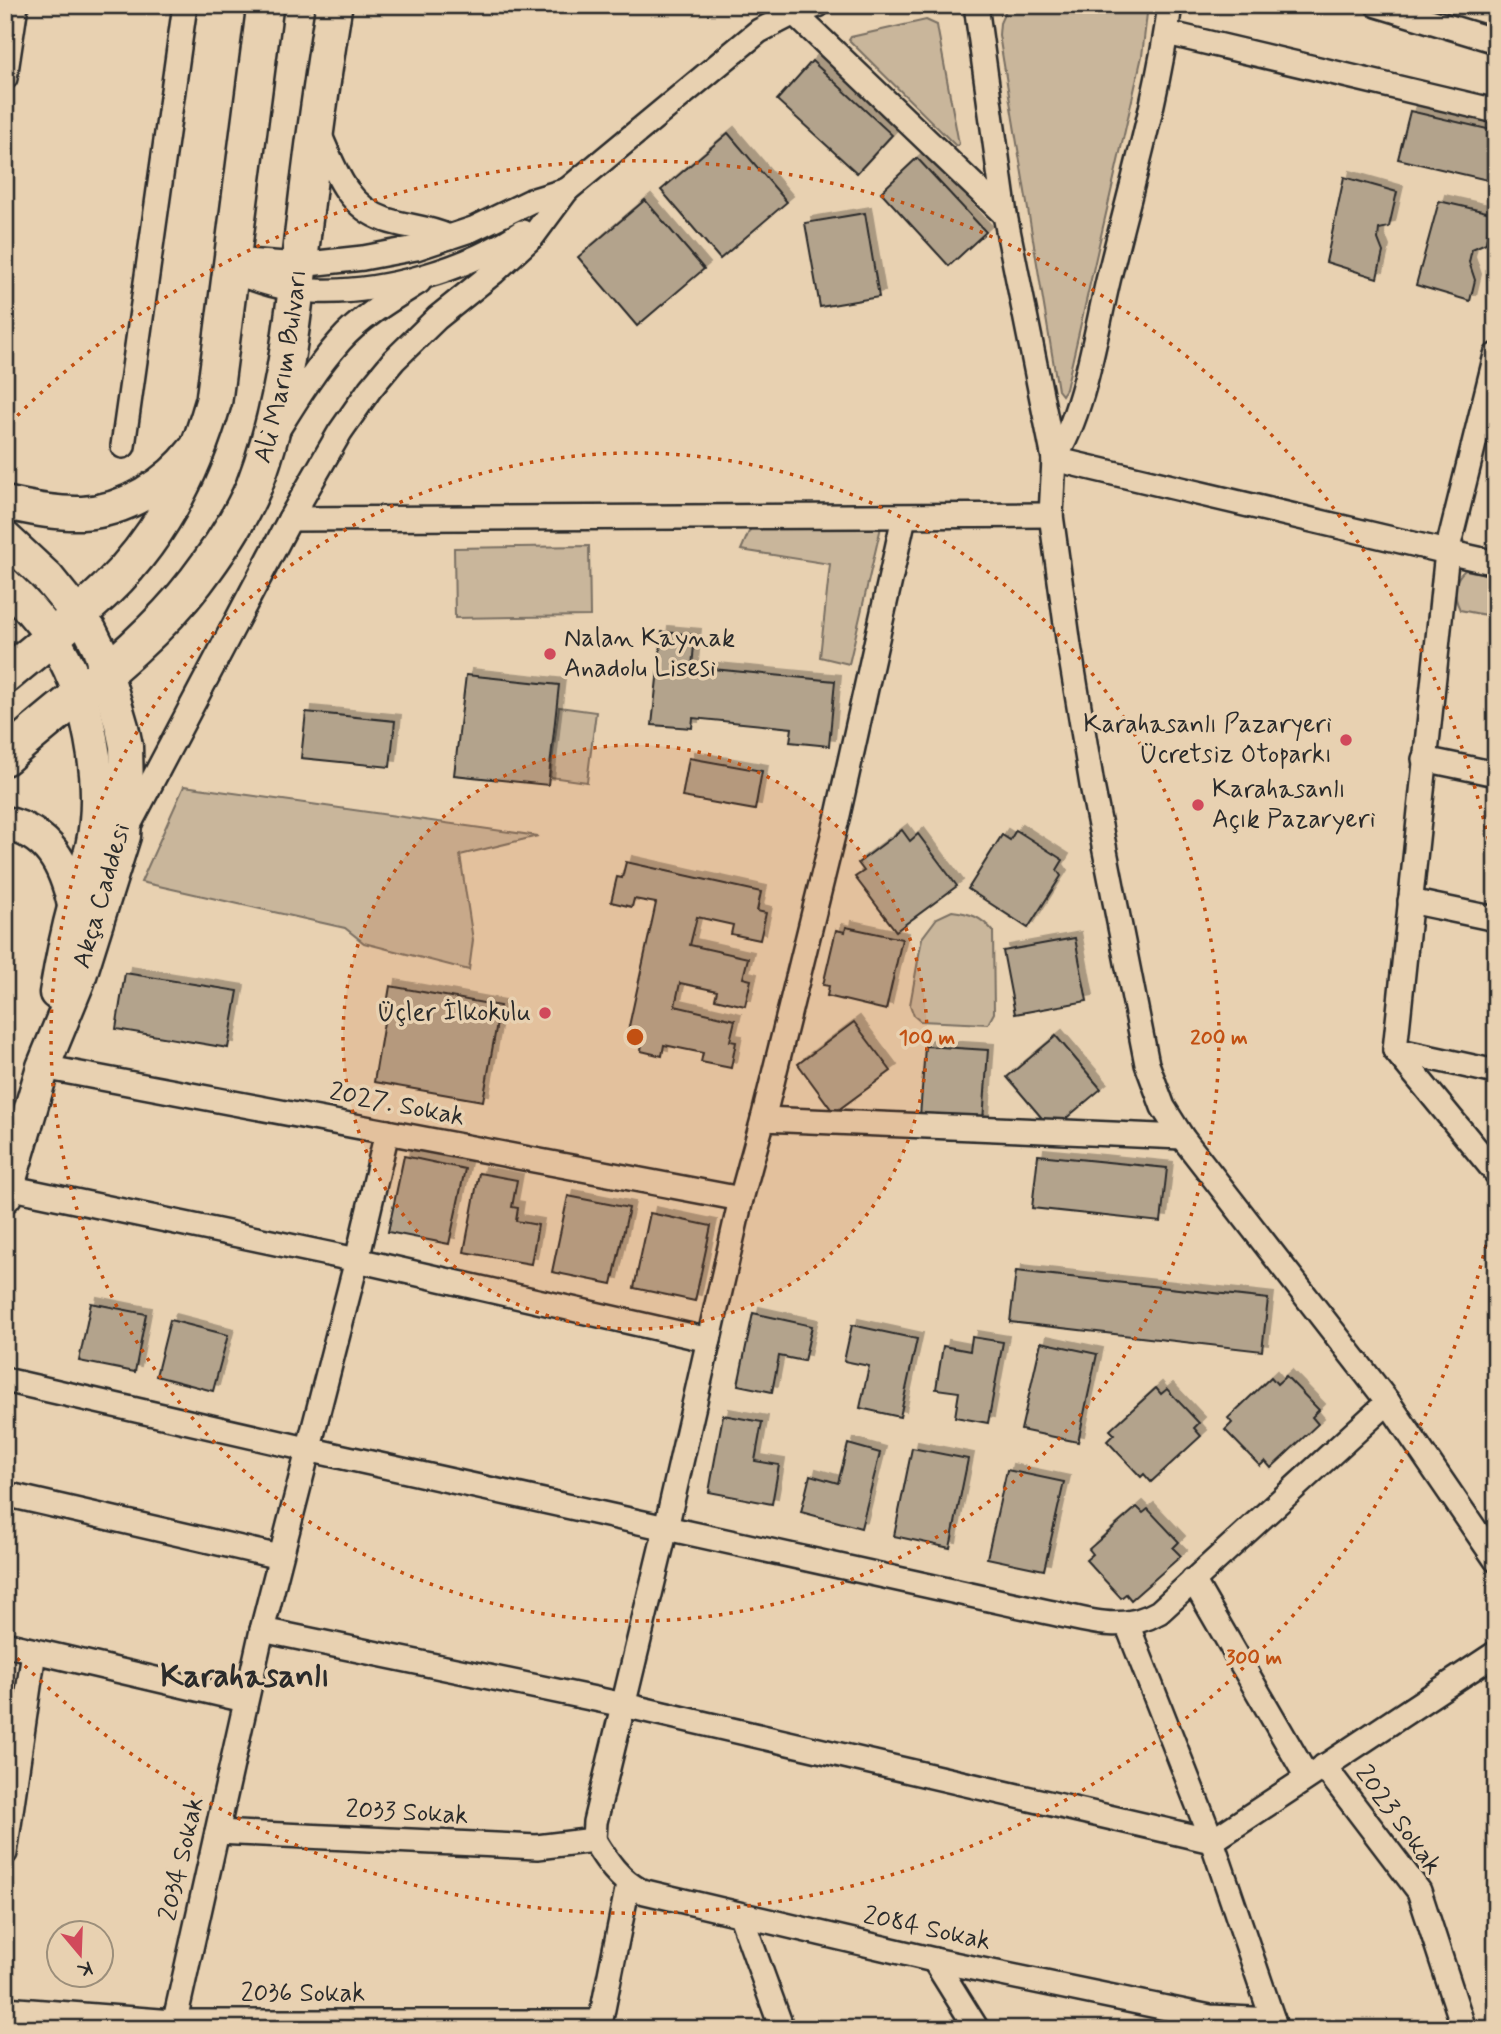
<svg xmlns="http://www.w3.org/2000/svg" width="1501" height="2034" viewBox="0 0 1501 2034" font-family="Mynerve,sans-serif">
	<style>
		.green { fill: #c9b69b; stroke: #7a7063; stroke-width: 2 }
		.building { fill: #b3a38c; stroke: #2b2b2b; stroke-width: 2; filter: url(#shadow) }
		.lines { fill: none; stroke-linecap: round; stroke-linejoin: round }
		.street-casing { stroke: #2b2b2b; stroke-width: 28 }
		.secondary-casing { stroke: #2b2b2b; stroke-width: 37 }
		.primary-casing { stroke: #2b2b2b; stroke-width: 40 }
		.street { stroke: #e8d1b1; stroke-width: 23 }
		.secondary { stroke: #e8d1b1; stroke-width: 32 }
		.primary { stroke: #e8d1b1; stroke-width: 35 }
		.ring { fill: none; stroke: #c25012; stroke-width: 3.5; stroke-dasharray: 3.5 7 }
		.poi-dot { fill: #d1495b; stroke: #e8d1b1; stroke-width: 2.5 }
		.labels { text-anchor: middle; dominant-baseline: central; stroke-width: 7; stroke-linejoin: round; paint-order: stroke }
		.street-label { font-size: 26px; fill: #2b2b2b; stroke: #e8d1b1 }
		.poi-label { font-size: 26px; fill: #2b2b2b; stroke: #e8d1b1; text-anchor: start }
		.district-label { font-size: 33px; font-weight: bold; fill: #2b2b2b; stroke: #e8d1b1 }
		.centre { fill: #c25012; stroke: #e8d1b1; stroke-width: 3.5 }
		.ring-label { font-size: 21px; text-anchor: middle; font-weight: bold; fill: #c25012; stroke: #e8d1b1; stroke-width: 7; stroke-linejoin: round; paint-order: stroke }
	</style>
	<defs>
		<filter id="shadow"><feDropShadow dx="6" dy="-6" stdDeviation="0" flood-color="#0004"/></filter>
	</defs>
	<rect width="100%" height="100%" fill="#e8d1b1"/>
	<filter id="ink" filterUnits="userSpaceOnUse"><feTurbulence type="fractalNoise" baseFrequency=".0143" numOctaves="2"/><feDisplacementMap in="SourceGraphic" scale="14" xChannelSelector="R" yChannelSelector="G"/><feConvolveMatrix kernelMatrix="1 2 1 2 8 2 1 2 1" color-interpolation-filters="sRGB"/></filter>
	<g filter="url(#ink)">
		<!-- green -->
		<g class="green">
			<path d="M1008 5H1148L1142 56 1066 389 1062 395 1058 390 999 35 1000 23Z"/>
			<path d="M926 20 937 25 938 31 959 144 956 146 849 40 851 37Z"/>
			<path d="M751 527H881L849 664 820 657 830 564 741 550Z"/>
			<path d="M589 546 590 616 455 618 454 548Z"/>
			<path d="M1465 570 1496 576V617L1460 610C1453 595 1452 581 1465 570Z"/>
			<path d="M559 707 596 712 587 782 550 777Z"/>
			<path d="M184 786 538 836 460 855 473 940 469 970 364 943 345 928 141 882Z"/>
			<path d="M952 911C970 913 981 917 993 931L994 1013 988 1024 920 1021 914 1016 910 1005 922 938 937 918Z"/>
		</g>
		<!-- building -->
		<g class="building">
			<path d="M812 61 892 135 857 173 777 100Z"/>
			<path d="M1410 111 1496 131V182L1398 159Z"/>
			<path d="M728 133 787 202 720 259 661 190Z"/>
			<path d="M917 158 986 232 949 266 881 192Z"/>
			<path d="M1344 177 1397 192 1389 227 1379 229 1378 239 1383 252 1377 278 1326 262Z"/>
			<path d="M645 200 704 269 637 326 578 257Z"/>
			<path d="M1439 201 1491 213 1486 243 1472 249 1469 262 1475 280 1470 301 1416 285Z"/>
			<path d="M865 213 879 297 820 307 805 223Z"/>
			<path d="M662 632 695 635 692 667 835 681 829 746 790 742 792 728 693 718 692 728 652 725Z"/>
			<path d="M466 675 559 685 548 785 454 775Z"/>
			<path d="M306 712 395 721 390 767 301 758Z"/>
			<path d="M689 758 762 771 755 810 682 797Z"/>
			<path d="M902 830 910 841 918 834 957 886 896 931 855 877 864 871 858 863Z"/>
			<path d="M1016 830 1063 860 1057 870 1061 876 1028 928 968 889 1002 835 1010 840Z"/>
			<path d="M626 862 761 892 757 911 766 913 760 940 731 934 733 925 697 917 690 945 748 958 743 978 751 980 745 1006 715 999 717 991 680 983 675 1006 735 1020 730 1041 736 1042 731 1068 701 1062 703 1053 664 1045 662 1056 641 1051 642 1043 626 1040 656 903 634 899 632 907 611 902 617 877 622 878Z"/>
			<path d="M846 927 902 939 886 1010 827 996 829 986 823 985 836 930 845 932Z"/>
			<path d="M1075 938 1087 1001 1015 1014 1003 951Z"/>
			<path d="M125 973 238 991 228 1048 116 1029Z"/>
			<path d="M390 986 500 1006 483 1101 374 1082Z"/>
			<path d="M854 1022 891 1071 834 1113 798 1064Z"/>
			<path d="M1056 1036 1101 1089 1052 1130 1007 1077Z"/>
			<path d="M925 1046 988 1050 983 1121 920 1117Z"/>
			<path d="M1038 1155 1167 1168 1161 1222 1032 1208Z"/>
			<path d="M404 1156 465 1169 449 1244 388 1232Z"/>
			<path d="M479 1173 517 1180 512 1207 518 1208 516 1221 538 1225 531 1264 464 1252Z"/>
			<path d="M568 1196 629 1208 612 1284 552 1272Z"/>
			<path d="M650 1213 711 1226 695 1301 634 1288Z"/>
			<path d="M1016 1271 1268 1299 1262 1351 1010 1322Z"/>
			<path d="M91 1303 146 1314 135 1372 79 1361Z"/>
			<path d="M753 1313 812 1326 804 1361 779 1356 772 1392 738 1385Z"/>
			<path d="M170 1320 228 1335 213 1391 156 1376Z"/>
			<path d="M852 1325 917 1339 900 1417 860 1408 869 1366 844 1361Z"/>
			<path d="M972 1337 1003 1342 988 1423 955 1417 959 1392 936 1389 943 1346 970 1351Z"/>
			<path d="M1041 1342 1097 1354 1078 1442 1021 1430Z"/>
			<path d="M1286 1376 1319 1410 1312 1417 1318 1424 1271 1468 1265 1461 1260 1466 1225 1430 1232 1423 1228 1418 1271 1377 1277 1384Z"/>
			<path d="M1156 1388 1161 1394 1167 1389 1199 1423 1194 1428 1201 1436 1151 1482 1144 1474 1141 1477 1107 1441 1114 1434 1110 1430Z"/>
			<path d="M723 1415 762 1422 755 1461 779 1465 772 1504 709 1492Z"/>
			<path d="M848 1444 880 1453 861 1528 801 1512 810 1475 838 1483Z"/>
			<path d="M912 1448 968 1459 950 1548 894 1536Z"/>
			<path d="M1007 1470 1064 1482 1044 1570 987 1558Z"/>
			<path d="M1137 1507 1143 1513 1148 1509 1179 1542 1173 1548 1181 1556 1131 1600 1126 1594 1121 1598 1086 1560 1093 1554 1089 1549Z"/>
		</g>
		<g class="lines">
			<!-- street casing -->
			<g class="street-casing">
				<g id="street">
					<path d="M1377 5 1496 41"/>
					<path d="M794 13 1005 215"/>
					<path d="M1167 33 1496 111"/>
					<path d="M5 78 16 5"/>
					<path d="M318 131C334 167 345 206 386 220 407 227 427 227 449 237"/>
					<path d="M233 260 299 265 363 258 416 248 473 229 531 201 567 190"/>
					<path d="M232 271C258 281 285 290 314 291 381 294 467 270 522 232"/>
					<path d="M1496 355 1447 552 1496 563"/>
					<path d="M280 426C298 397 317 367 340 341 361 317 392 299 419 282"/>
					<path d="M123 446 185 5"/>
					<path d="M1054 459 1447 552 1395 1050 1496 1173"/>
					<path d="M1054 459C1084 413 1095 336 1108 281 1130 190 1158 98 1170 5"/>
					<path d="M290 519 1051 515"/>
					<path d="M1424 759 1496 774"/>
					<path d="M128 827 290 519 340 432 370 389 394 360 437 318 494 272 533 236 567 190 759 31 794 13 818 5"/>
					<path d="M1410 901 1496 919"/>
					<path d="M1395 1050 1496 1072"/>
					<path d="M43 1067 741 1199"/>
					<path d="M763 1119 1182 1137"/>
					<path d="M8 1187 357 1260 709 1340"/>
					<path d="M5 1380 298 1447 1048 1612C1088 1620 1121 1634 1159 1612L1388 1402 1182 1137 1163 1107 1147 1064 1092 785 1069 646 1051 515 1054 459 1005 215 976 5"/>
					<path d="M1388 1402 1496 1560"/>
					<path d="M5 1494 280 1557"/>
					<path d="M1193 1580 1307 1777"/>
					<path d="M1127 1624 1212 1841 1276 2029"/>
					<path d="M262 1630 624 1705 1212 1841 1496 1653"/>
					<path d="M5 1644 245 1700"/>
					<path d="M1324 1766 1419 1891 1464 2029"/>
					<path d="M217 1832 537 1847 594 1840"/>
					<path d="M594 1840 595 1822 666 1528 741 1199 763 1119 838 815 904 517"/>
					<path d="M594 1840C606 1860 619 1880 641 1891L934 1960 1210 2017 1273 2020"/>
					<path d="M5 1853 34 1651"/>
					<path d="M741 1916 782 2029"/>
					<path d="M934 1960 977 2029"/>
					<path d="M5 2009 173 2022H600"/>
					<path d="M173 2029 262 1630 357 1260 387 1132"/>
					<path d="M599 2029 628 1885"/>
				</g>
			</g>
			<!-- secondary casing -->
			<g class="secondary-casing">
				<g id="secondary">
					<path d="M5 503C30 508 56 514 82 513 125 511 168 484 194 450"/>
					<path d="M5 538 48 578 90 630 99 648 122 727 126 746 127 793 124 836 78 982 43 1067 5 1196"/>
					<path d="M5 584C22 600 38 617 51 636 89 691 106 783 92 847 87 867 80 885 75 904 67 933 61 963 56 993"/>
					<path d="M5 823C49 833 65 864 74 905"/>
				</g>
			</g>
			<!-- primary casing -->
			<g class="primary-casing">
				<g id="primary">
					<path d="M5 676C39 647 75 620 107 589 160 538 194 470 214 400L265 5"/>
					<path id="s1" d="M5 757C69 700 144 649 196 581 218 552 240 519 254 486 287 400 294 305 305 215 313 145 323 75 334 5"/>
				</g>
			</g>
			<!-- street -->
			<use href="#street" class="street"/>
			<!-- secondary -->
			<use href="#secondary" class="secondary"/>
			<!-- primary -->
			<use href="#primary" class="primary"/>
		</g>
	</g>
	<!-- distance rings -->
	<circle cx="635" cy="1037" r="292" fill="#c25012" fill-opacity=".12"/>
	<g class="ring">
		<circle cx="635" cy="1037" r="292"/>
		<circle cx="635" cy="1037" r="584"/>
		<path d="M1495 1204A876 876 0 0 1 10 1651M10 423A876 876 0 0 1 1495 870"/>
	</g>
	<!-- markers -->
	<g class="poi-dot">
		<circle cx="550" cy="654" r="7"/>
		<circle cx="1346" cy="740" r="7"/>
		<circle cx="1198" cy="805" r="7"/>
		<circle cx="545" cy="1013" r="7"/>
	</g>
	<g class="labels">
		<!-- street labels -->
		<g class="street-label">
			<text stroke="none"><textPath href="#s1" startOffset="495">Ali Marım Bulvarı</textPath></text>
			<text transform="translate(102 896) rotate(-74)">Akça Caddesi</text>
			<text transform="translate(397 1105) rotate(11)">2027. Sokak</text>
			<text transform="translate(407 1813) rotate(3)">2033 Sokak</text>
			<text transform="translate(1398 1820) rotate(54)">2023 Sokak</text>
			<text transform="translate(182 1859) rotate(-77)">2034 Sokak</text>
			<text transform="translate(927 1929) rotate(12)">2084 Sokak</text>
			<text x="303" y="1994">2036 Sokak</text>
		</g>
		<!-- poi labels -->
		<g class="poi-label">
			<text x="564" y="639">Nalan Kaynak<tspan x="564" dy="30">Anadolu Lisesi</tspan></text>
			<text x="1332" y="725" text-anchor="end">Karahasanlı Pazaryeri<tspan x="1332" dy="30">Ücretsiz Otoparkı</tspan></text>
			<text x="1212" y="790">Karahasanlı<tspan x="1212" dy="30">Açık Pazaryeri</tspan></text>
			<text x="531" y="1013" text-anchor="end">Üçler İlkokulu</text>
		</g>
		<!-- district labels -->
		<g class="district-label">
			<text x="245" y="1677">Karahasanlı</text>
		</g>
	</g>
	<circle cx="635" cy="1037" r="10" class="centre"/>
	<g class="ring-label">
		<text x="927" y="1044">100 m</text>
		<text x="1219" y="1044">200 m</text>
		<text x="1254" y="1664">300 m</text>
	</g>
	<!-- margin -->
	<rect width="1501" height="2034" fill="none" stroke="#e8d1b1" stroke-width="28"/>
	<rect x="14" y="14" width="1473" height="2006" fill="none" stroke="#2b2b2b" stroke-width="2.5" filter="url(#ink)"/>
	<!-- north arrow -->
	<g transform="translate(80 1954) rotate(161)"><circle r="33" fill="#e8d1b1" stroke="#9c8f7b" stroke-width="2"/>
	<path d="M0-5L12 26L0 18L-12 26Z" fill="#d1495b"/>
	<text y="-10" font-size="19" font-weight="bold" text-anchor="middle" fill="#2b2b2b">K</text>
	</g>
</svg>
